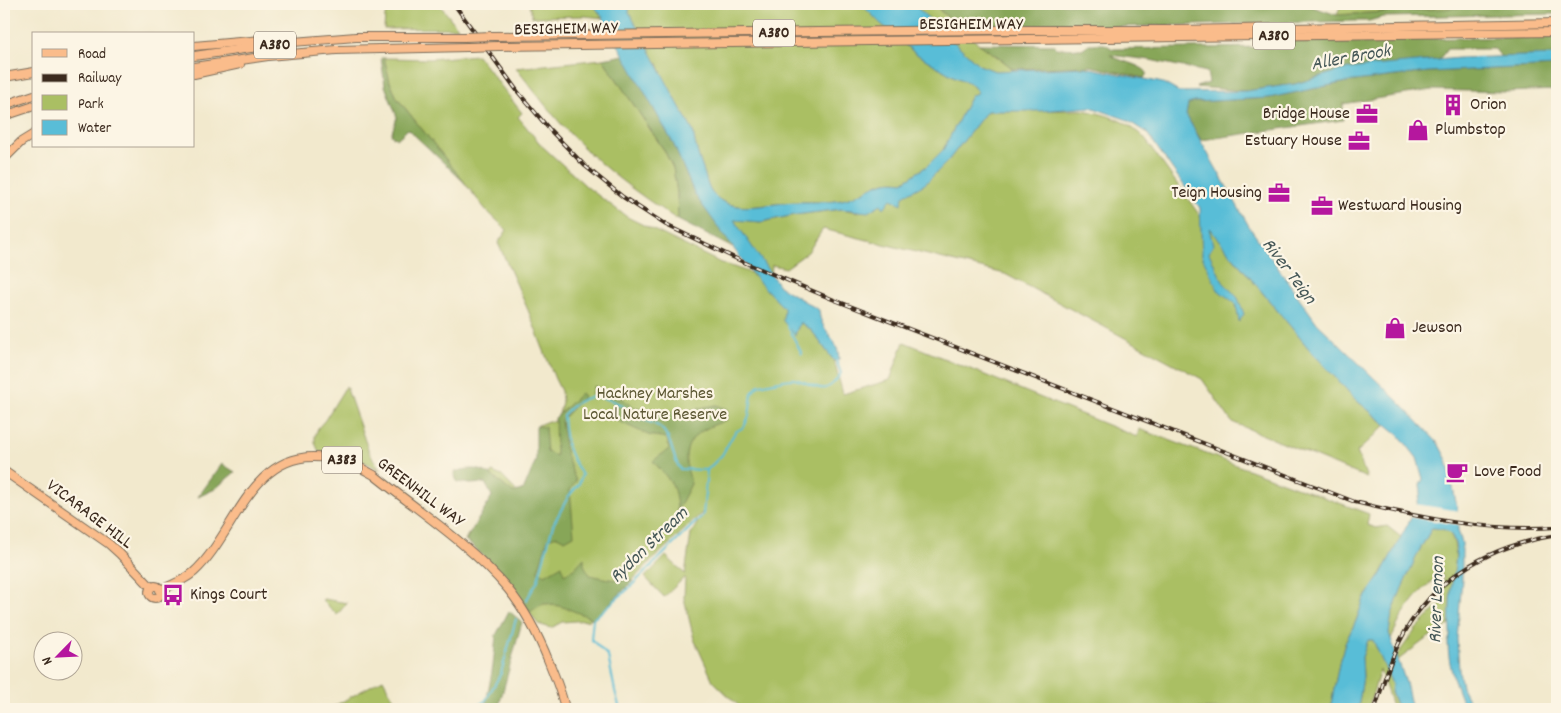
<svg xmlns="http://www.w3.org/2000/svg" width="1561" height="713" viewBox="0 0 1561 713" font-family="Dekko,sans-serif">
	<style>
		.green { fill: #aabf63; stroke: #727440 }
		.forest { fill: #87a659; stroke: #61683c }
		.water { fill: #59bdd7; stroke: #4a747a }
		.pier { fill: #f2e9cd }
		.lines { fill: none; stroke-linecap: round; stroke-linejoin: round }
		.stream { stroke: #59bdd7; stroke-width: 2 }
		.primary-casing { stroke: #7b6d5b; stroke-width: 10 }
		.trunk-casing { stroke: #7b6d5b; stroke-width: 10 }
		.primary { stroke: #fabc8b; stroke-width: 8 }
		.trunk { stroke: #fabc8b; stroke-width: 8 }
		.rail-casing { stroke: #3b2a1e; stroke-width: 4 }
		.rail { stroke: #fcf5e5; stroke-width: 2; stroke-dasharray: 5.5; stroke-linecap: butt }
		.trunk-bridge-casing { stroke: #7b6d5b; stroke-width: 10; stroke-linecap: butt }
		.trunk-bridge { stroke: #fabc8b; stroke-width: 8 }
		.labels { text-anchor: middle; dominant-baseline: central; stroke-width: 4.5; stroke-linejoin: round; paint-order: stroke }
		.shield { fill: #fcf5e5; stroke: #75675a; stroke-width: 1 }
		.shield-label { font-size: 16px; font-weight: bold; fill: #3b2a1e }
		.street-label { font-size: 18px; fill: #3b2a1e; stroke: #fcf5e5 }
		.poi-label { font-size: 18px; fill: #3b2a1e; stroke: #fcf5e5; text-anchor: start }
		.park-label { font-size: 18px; fill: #5c5733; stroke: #fcf5e5 }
		.water-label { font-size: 19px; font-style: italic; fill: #445656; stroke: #fcf5e5 }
	</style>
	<rect width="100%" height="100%" fill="#fcf5e5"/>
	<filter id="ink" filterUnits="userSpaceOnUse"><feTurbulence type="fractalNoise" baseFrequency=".02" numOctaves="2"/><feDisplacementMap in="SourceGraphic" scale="10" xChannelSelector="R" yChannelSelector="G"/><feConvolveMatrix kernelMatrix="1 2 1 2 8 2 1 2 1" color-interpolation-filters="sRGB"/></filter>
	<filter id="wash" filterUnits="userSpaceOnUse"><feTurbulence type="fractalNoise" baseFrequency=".0096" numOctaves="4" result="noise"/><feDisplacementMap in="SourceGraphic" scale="20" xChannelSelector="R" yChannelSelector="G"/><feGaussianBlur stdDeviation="1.12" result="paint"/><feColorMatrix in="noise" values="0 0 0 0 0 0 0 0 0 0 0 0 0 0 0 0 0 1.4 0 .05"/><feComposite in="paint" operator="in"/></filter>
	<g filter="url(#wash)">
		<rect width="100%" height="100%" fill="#f2e9cd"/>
		<!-- green -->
		<g class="green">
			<path d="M390 4H439L458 28 384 29 385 16Z"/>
			<path d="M529 4H861L880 23 915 53 953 76 970 83 978 92 971 96 943 150 927 166 903 182C878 178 870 191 849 198 829 205 806 200 784 203 761 205 730 214 712 193 708 188 706 178 704 172 699 159 695 145 693 131L663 77 658 63 616 40 603 18 585 16 532 17Z"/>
			<path d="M913 4H925L927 6 940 5 939 10C952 21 964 33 978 43 989 52 1002 59 1013 69L1012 71H995L979 65Z"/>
			<path d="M1341 4H1496L1484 6 1337 15Z"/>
			<path d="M477 55 522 113 518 117 542 146 587 187 627 217 719 262 751 273 784 308 795 335 800 322 812 331 834 361 843 394 890 380 904 342 1137 437 1139 429 1369 514 1367 525 1376 528 1387 526 1401 537 1381 574 1364 599 1356 621 1346 641 1340 659 1330 709H742L713 681 694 639 684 598 685 577 664 597 645 577 666 556 685 574 691 534 704 511 646 566 610 603 589 620 562 622 551 628 538 624 501 573 491 562 465 540 468 534 472 535 486 521 494 490 490 478 492 472 502 476 519 494H523L539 454 538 425 548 421 557 422 562 402 561 391 555 379 528 310 498 243 507 230 486 210 397 98 390 82 384 58 430 59Z"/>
			<path d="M603 59 664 150 673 168 677 192 678 220C636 193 595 163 562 125 546 107 531 87 516 68Z"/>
			<path d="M1083 110C1108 115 1127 120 1145 139L1208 227 1310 350 1356 400 1386 425 1357 452 1367 478 1232 422 1202 379 1005 274 823 229 808 252 786 268 772 265 771 275 733 219 761 222 795 215 842 209 858 212 947 162 987 111Z"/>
			<path d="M346 386 369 452 380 470C356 457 346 454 319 452L315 443V436L318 428 325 420Z"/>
			<path d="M1432 528C1437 528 1443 528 1447 531 1460 540 1455 573 1452 586 1449 598 1450 613 1449 625L1426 639 1398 660 1397 655 1417 628 1444 601 1443 576 1441 575C1413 595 1404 610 1390 641 1384 612 1417 554 1432 528Z"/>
			<path d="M324 599 347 603 337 615 322 600Z"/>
			<path d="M1368 640H1373L1393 684 1391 693 1398 709H1393L1380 670 1368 709H1358L1363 677 1362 657Z"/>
			<path d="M383 679 399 709H329Z"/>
		</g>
		<!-- forest -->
		<g class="forest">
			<path d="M925 4H1304L1337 15 1484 6C1508 1 1533 5 1557 9V14L1383 17 1369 21H1355L1111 27 956 25 940 10V5L927 6Z"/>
			<path d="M1557 37V55L1501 57 1495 49H1447L1439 60 1342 70 1295 84 1246 91 1196 87 1209 83 1207 72 1150 60 1110 55C1119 61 1143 65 1147 73L1146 75 1144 78 1091 66 1013 69 1000 58 979 44 1055 45 1056 48 1082 49 1089 44H1105L1113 49 1274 47 1292 40Z"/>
			<path d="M624 55 673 143 695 195 735 249 678 220 677 192 673 168 664 150 603 59Z"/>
			<path d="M381 58H384L390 82 397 98 465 183 408 129 397 139 391 135 397 117 385 86Z"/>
			<path d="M1557 66V90L1505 92 1432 90 1343 104V120L1201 140 1186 115 1188 104 1195 102 1269 98 1346 82 1428 72Z"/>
			<path d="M594 386 620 397 633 407 654 409 675 413 716 405 728 409 727 420C708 427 687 434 686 457 685 465 690 476 691 484L677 511C676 484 670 481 653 461L669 449 667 438 648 435 616 420 614 402 591 394Z"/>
			<path d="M581 393 584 396 561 420 566 455 576 481 570 490 574 535 565 540 557 536 548 539 538 571 545 575 562 565 564 574 574 569 584 558V565L590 575 608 579 633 581 594 619C582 615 556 602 544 604 540 605 534 609 530 612L501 573 466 540 492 496 485 483 470 484 457 482 454 472C484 463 490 475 513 493L524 489 536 460V426L545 427 547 452 556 456 555 418Z"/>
			<path d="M222 464 235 472 215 489 198 497Z"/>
			<path d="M509 611 522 622 498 709H485L493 666 496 635Z"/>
		</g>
		<!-- water -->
		<path class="water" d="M593 4H630L629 12C651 51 671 92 693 131 695 145 699 159 704 172 706 178 708 188 712 193 730 214 761 205 785 203 806 200 829 205 849 198 870 191 878 178 903 182L927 166 943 150 971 96 978 92 970 83 953 76 915 53 880 23 861 4H913L979 65 995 71 1085 67 1163 83 1179 92 1246 91 1295 84 1342 70 1373 66 1459 58 1557 55V66L1428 72 1346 82 1269 98 1195 102 1188 104 1186 115 1250 228 1317 323 1401 404 1438 443 1447 460 1457 507 1458 530 1462 543V579L1457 639 1459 670 1462 687 1473 709H1465C1456 688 1448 666 1448 642 1449 638 1451 636 1450 631 1449 618 1450 603 1451 589 1453 575 1459 554 1454 540 1449 529 1443 529 1432 528L1419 551 1402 588 1392 614 1389 633 1406 683 1412 709H1398L1391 692 1392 684 1373 640H1368L1362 657 1363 677 1358 709H1330L1340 659 1346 641 1356 621 1364 599 1381 574 1410 520 1417 504 1421 491 1420 485 1423 479 1417 458 1399 435 1356 400 1310 350 1209 228 1213 245 1209 253 1223 282 1238 298 1244 314 1239 322 1236 304 1218 290 1202 256 1200 208 1147 133 1125 119 1091 107 1040 111H987L947 162 925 184 903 196 902 204 891 199 884 208 881 204 868 212 842 209 795 215 761 222 734 220 779 286 819 310C819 330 839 338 839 359L834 361 812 331 800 322 795 335 783 321 784 308 755 278 695 195 673 143 603 18Z"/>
		<!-- pier -->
		<path class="pier" d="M1415 504 1460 511V525L1409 517Z"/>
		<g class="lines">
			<!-- stream -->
			<g class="stream">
				<path d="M787 325 802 354"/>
				<path d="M526 601 538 580 553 525 568 497 579 484 582 475C567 451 565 443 563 415 582 394 597 392 621 405 627 409 631 414 637 417 644 421 654 422 661 428 672 438 672 457 680 469L707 470"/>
				<path d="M473 709 486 700 501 673 516 619"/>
				<path d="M620 709 615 691 608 656 591 639 593 619 627 590 703 515 707 470 722 455 735 432 744 427 749 416 752 393 759 385C768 384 787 378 794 379 816 383 824 401 841 373L836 360"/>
			</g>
		</g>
	</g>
	<g filter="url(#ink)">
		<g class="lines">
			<!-- primary casing -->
			<g class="primary-casing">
				<g id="primary">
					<path d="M4 471 109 544 120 554 151 587"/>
					<circle cx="155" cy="592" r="6"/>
					<path d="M160 590C172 585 185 580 194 572 234 536 249 457 313 457 338 457 353 463 374 475 420 512 471 545 508 589 526 611 539 637 549 662 555 677 562 693 565 709"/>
				</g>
			</g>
			<!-- trunk casing -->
			<g class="trunk-casing">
				<g id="trunk">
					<path d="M493 36 990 30H1177L1557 23"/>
					<path d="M194 46 262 40 276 41"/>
					<path d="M498 46 1557 32"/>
					<path d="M194 56 293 42 356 37H464"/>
					<path d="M194 67 268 56 336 50 468 47"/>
					<path d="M194 74 240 64"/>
					<path d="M4 77 34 72"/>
					<path d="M4 105 34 95"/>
					<path d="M4 116 34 106"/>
					<path d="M4 159 21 142 34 134"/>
				</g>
			</g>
			<!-- primary -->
			<use href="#primary" class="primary"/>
			<!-- trunk -->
			<use href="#trunk" class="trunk"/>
			<!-- rail casing -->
			<g class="rail-casing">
				<g id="rail">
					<path d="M454 4 518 92 550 130 585 166 623 197 666 225 741 261 832 299 1355 502C1421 518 1489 532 1557 527"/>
					<path d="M1375 709C1382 686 1389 663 1400 641 1432 578 1489 546 1557 535"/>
				</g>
			</g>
			<!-- rail -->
			<use href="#rail" class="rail"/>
			<!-- trunk-bridge casing -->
			<g class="trunk-bridge-casing">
				<g id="trunk-bridge">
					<path d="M464 37 493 36"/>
					<path d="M468 47 498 46"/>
				</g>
			</g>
			<!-- trunk-bridge -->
			<use href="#trunk-bridge" class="trunk-bridge"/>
		</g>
	</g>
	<!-- icons -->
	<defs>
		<g id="building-bare" transform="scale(1.725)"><path d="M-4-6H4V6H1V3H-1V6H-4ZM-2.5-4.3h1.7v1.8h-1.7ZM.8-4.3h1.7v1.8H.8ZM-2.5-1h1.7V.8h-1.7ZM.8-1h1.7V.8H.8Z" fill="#b5179e" stroke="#fcf5e5" stroke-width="2.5" paint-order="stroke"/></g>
		<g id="office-bare" transform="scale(1.725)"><path d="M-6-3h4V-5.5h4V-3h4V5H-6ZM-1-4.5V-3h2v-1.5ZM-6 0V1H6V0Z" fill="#b5179e" stroke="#fcf5e5" stroke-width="2.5" paint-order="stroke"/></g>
		<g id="shop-bare" transform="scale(1.725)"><path d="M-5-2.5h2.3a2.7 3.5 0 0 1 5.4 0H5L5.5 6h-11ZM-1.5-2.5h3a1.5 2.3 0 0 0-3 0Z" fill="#b5179e" stroke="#fcf5e5" stroke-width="2.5" paint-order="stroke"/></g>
		<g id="cafe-bare" transform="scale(1.725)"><path d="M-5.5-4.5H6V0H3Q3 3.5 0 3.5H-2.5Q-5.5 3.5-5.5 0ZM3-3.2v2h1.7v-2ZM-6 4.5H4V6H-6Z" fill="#b5179e" stroke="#fcf5e5" stroke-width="2.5" paint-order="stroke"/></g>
		<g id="bus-bare" transform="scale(1.725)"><path d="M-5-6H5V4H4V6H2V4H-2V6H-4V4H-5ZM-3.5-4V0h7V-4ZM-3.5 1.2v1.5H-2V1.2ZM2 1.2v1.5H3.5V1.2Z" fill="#b5179e" stroke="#fcf5e5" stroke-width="2.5" paint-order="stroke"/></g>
	</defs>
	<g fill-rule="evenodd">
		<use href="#building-bare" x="1453" y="105"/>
		<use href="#office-bare" x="1367" y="114"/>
		<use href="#shop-bare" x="1418" y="130"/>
		<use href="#office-bare" x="1359" y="141"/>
		<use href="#office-bare" x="1279" y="193"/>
		<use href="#office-bare" x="1322" y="206"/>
		<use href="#shop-bare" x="1395" y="328"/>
		<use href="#cafe-bare" x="1457" y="472"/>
		<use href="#bus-bare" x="173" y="595"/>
	</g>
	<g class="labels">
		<!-- shield labels -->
		<g class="shield">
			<rect x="753" y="19.5" width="42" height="27" rx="4"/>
			<rect x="1253" y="22.5" width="42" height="27" rx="4"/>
			<rect x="254" y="31.5" width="42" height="27" rx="4"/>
			<rect x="322" y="446.5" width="40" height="27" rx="4"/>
		</g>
		<g class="shield-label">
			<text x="774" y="33">A380</text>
			<text x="1274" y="36">A380</text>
			<text x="275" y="45">A380</text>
			<text x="342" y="460">A383</text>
		</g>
		<!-- street labels -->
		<g class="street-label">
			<text x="971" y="25">BESIGHEIM WAY</text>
			<text transform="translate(566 30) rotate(-1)">BESIGHEIM WAY</text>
			<text transform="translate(420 493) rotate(37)">GREENHILL WAY</text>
			<text transform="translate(89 515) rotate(37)">VICARAGE HILL</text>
		</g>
		<!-- poi labels -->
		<g class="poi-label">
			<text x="1470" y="105">Orion</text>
			<text x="1350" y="114" text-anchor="end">Bridge House</text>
			<text x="1435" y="130">Plumbstop</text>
			<text x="1342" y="141" text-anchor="end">Estuary House</text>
			<text x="1262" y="193" text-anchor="end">Teign Housing</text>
			<text x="1338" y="206">Westward Housing</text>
			<text x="1412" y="328">Jewson</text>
			<text x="1474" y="472">Love Food</text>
			<text x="190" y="595">Kings Court</text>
		</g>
		<!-- park labels -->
		<g class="park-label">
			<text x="655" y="394">Hackney Marshes<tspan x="655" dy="21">Local Nature Reserve</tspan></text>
		</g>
		<!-- water labels -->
		<g class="water-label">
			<text transform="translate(1351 59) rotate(-10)">Aller Brook</text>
			<text transform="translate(1288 272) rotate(53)">River Teign</text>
			<text transform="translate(650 546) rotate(-44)">Rydon Stream</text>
			<text transform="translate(1438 600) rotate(-88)">River Lemon</text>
		</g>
	</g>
	<!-- margin -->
	<rect width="1561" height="713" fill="none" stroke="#fcf5e5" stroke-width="20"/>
	<!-- legend -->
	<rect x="32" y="32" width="162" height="115" fill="#fcf5e5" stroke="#afa495"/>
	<rect x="42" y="49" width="25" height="8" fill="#fabc8b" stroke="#afa495"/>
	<text x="78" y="58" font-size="15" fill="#3b2a1e">Road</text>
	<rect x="42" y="74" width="25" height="8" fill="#3b2a1e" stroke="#afa495"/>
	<text x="78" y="82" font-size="15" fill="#3b2a1e">Railway</text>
	<rect x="42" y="95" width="25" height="15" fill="#aabf63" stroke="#afa495"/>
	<text x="78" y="108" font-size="15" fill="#3b2a1e">Park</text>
	<rect x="42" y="120" width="25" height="15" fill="#59bdd7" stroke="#afa495"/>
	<text x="78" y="132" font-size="15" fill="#3b2a1e">Water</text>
	<!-- north arrow -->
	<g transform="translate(58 656) rotate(246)"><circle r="24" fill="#fcf5e5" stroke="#afa495"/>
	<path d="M0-4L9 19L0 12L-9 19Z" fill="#b5179e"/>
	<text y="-8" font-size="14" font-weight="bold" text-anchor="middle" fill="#3b2a1e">N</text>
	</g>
</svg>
